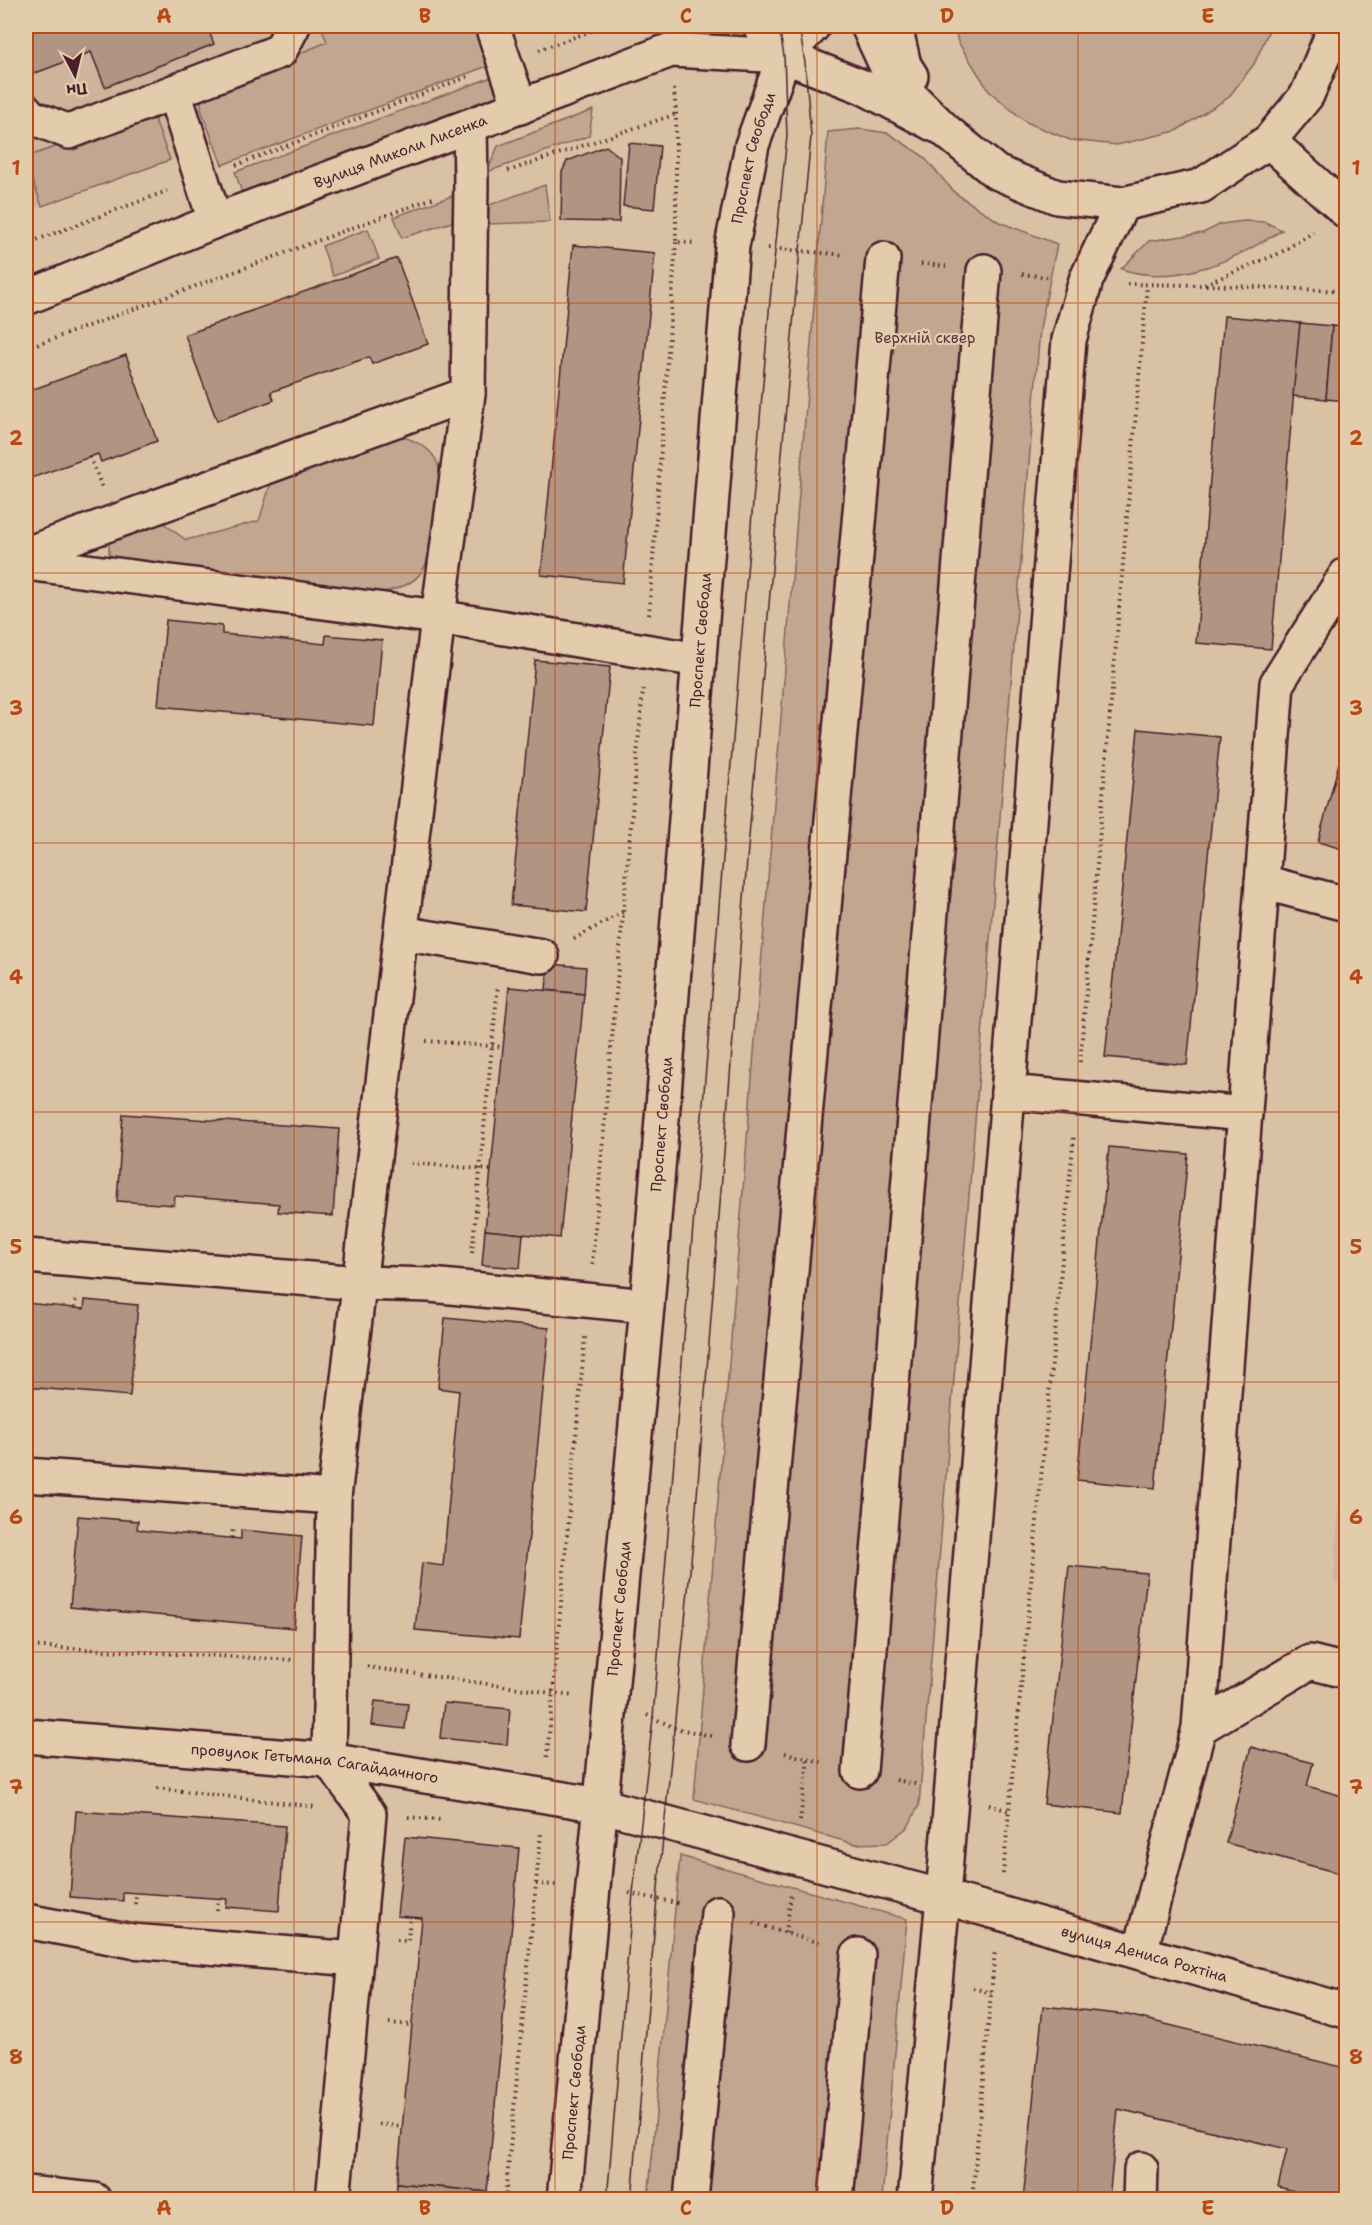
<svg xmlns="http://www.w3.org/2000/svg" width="1372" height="2225" viewBox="0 0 1372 2225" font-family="'Shantell Sans',sans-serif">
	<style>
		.built { fill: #cdb49a }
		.green { fill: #c1a790; stroke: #86635e; stroke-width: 1.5 }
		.building { fill: #b19482; stroke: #4a1f2b; stroke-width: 1.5 }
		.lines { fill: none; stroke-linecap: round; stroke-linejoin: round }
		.minor-casing { stroke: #4a1f2b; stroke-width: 38 }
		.major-casing { stroke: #4a1f2b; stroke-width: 38 }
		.path { stroke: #4a1f2b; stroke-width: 4; stroke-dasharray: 1.5 4.5; stroke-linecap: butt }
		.minor { stroke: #e2ccac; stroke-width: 33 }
		.major { stroke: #e2ccac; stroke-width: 33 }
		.tram { stroke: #4a1f2b; stroke-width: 1.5 }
		.grid { fill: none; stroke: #b94815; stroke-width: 1.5; stroke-opacity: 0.55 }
		.labels { text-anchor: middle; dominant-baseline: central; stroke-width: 4.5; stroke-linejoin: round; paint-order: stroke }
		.street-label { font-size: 15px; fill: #4a1f2b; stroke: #e2ccac }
		.park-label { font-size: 15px; fill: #5c333a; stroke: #e2ccac }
		.neatline { fill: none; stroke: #b94815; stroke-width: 2 }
		.grid-label { font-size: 20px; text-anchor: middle; font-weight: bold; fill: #b94815 }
	</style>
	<rect width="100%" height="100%" fill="#d9c2a4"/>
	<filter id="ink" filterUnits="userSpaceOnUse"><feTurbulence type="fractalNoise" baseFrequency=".0167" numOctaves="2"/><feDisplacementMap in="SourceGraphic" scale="12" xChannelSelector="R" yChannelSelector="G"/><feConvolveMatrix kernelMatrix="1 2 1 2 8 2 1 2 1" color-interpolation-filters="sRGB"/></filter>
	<g filter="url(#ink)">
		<!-- built -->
		<g class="built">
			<path d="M26 26H398L213 144 26 212Z"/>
			<path d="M1346 1378V1586L1334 1582Z"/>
		</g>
		<!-- green -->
		<g class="green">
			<path d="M321 26H488L493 64 222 165 201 109V102L208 92 327 42Z"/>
			<path d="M954 26H1271L1254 64 1228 98 1176 131 1117 145 1070 140 1026 122 989 91 958 42Z"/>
			<path d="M503 73 500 89 494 100 243 196 235 172Z"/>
			<path d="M593 110 589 136 487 172 498 146Z"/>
			<path d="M154 118 170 160 42 206 26 163V157L134 120Z"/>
			<path d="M860 129 888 133 923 156 955 193 999 222 1057 244 1040 329 919 1805 908 1827 887 1843 855 1844 694 1799 828 132Z"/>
			<path d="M545 185 550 222 487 224 489 205Z"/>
			<path d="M454 195 452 222 402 238 394 217Z"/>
			<path d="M1244 221 1265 222 1282 230C1236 260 1176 287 1121 269L1149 241 1203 233 1221 224Z"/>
			<path d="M368 229 379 259 333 276 322 246Z"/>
			<path d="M395 434C411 439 433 447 438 465 442 476 436 499 435 511 429 559 432 586 376 593L109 558V538L158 519 186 540 259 521 273 476Z"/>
			<path d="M680 1856 907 1919 882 2199 648 2200Z"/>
		</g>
		<!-- building -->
		<g class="building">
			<path d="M26 26H207L214 44 105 87 91 52 33 74 26 55Z"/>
			<path d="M629 143 660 146 654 209 623 206Z"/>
			<path d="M606 146 620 157 619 222 561 221 562 172 567 161Z"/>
			<path d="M573 245 655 253 623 583 541 575Z"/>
			<path d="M397 258 428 344 372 364 369 357 271 392 274 400 217 421 185 335Z"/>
			<path d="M1224 316 1300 323 1271 649 1196 643Z"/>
			<path d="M1300 323 1332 326 1326 399 1293 396Z"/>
			<path d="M1332 326 1346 327V401L1326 399Z"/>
			<path d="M126 355 157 441 101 462 98 454 26 480V392Z"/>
			<path d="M166 620 222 626V634L234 635 325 644 326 635 382 640 374 726 158 706Z"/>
			<path d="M535 660 610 667 586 912 511 905Z"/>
			<path d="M1138 729 1220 737 1187 1065 1105 1057Z"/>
			<path d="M1339 763 1346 765V850L1318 842Z"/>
			<path d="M26 790H32L26 870Z"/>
			<path d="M548 964 586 967 584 994 546 990Z"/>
			<path d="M509 987 584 994 560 1238 485 1230Z"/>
			<path d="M123 1114 339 1129 333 1216 278 1212 279 1204 175 1196 174 1205 117 1201Z"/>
			<path d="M1109 1147 1188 1154 1155 1488 1077 1480Z"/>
			<path d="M485 1230 523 1234 520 1268 482 1265Z"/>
			<path d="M85 1300 138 1305 130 1396 26 1387V1303L84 1309Z"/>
			<path d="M445 1318 549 1328 519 1639 415 1630 422 1563 443 1566 459 1391 438 1388Z"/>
			<path d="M78 1516 138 1521 137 1529 147 1531 241 1539V1530L302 1536 294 1628 70 1607Z"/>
			<path d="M1069 1566 1147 1573 1122 1813 1044 1804Z"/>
			<path d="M375 1701 408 1704 405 1729 372 1725Z"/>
			<path d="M444 1703 510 1709 507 1745 440 1738Z"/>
			<path d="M1251 1747 1313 1763 1307 1786 1346 1797V1875L1226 1843Z"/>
			<path d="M76 1811 285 1826 279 1911 226 1907 227 1899 123 1892V1901L70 1897Z"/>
			<path d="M405 1837 519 1848 487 2192 397 2183 422 1918 397 1916Z"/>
			<path d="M1043 2006 1128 2015 1346 2068V2200H1330L1278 2187 1287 2149 1118 2109 1109 2200H1023Z"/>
			<path d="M397 2183 487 2192 486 2200H396Z"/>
		</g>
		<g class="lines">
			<!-- minor casing -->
			<g class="minor-casing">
				<g id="minor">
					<path d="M492 26 520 107"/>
					<path d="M760 26 784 56 863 87 935 125"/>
					<path d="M174 92 215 221"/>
					<path d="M26 111 27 115 69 132 280 51 293 26"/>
					<path d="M1269 141 1346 211"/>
					<path id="s1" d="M26 298 215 221 671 50 784 56"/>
					<path d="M26 554 468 394"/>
					<path d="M26 563 438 617 699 660"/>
					<path d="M1262 882 1346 904"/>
					<path d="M401 933 542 956"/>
					<path d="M1008 1092 1245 1114"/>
					<path d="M26 1256 360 1283 430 1285 647 1306"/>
					<path d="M26 1475 334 1497"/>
					<path d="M1199 1728 1310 1662 1346 1671"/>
					<path id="s2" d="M26 1736 329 1760 600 1805 943 1897 1346 2011"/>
					<path d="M748 1744 883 259"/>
					<path d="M860 1771 984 271"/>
					<path d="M26 1921 132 1941 356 1959 369 1814 329 1760 334 1497 438 617 468 394 471 183 470 126"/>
					<path d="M1140 1952 1199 1728 1277 683 1346 575"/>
					<path d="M26 2193 94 2200"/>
					<path d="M333 2200 356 1959"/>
					<path d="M691 2200 718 1913"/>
					<path d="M836 2200 858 1955"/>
					<path d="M1140 2200 1141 2169"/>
				</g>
			</g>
			<!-- major casing -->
			<g class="major-casing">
				<g id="major">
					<path d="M868 26 892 78 946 131 996 172 1057 197 1122 204 1201 186 1269 141 1307 95 1330 40 1332 26"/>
					<path d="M895 26 904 65 911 76"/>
					<path id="s3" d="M564 2200 647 1306 732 246 752 145 784 56 813 26"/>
					<path d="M915 2200 943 1897 1069 340 1086 280 1122 204"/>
				</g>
			</g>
			<!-- path -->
			<g class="path">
				<path d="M539 50 605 26"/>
				<path d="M674 89 676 114V242L695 243"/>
				<path d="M236 165 470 76"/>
				<path d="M508 171 676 114"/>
				<path d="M26 244 167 191"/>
				<path d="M768 248 845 255"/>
				<path d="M921 264 946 266"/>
				<path d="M1022 274 1047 277"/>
				<path d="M1127 284 1203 285 1280 253 1313 232"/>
				<path d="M1206 285 1346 291"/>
				<path d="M26 349 433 198"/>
				<path d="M90 457 102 487"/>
				<path d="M649 615 676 242"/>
				<path d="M574 939 623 912"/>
				<path d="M426 1041 503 1047"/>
				<path d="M1080 1062 1147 285"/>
				<path d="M411 1163 491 1170"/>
				<path d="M472 1253 498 985"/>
				<path d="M592 1264 643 689"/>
				<path d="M75 1308 76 1296"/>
				<path d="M232 1538 233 1527"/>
				<path d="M26 1646 294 1660"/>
				<path d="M367 1667 574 1696"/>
				<path d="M647 1715 675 1728 711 1736"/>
				<path d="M785 1753 822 1762"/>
				<path d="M547 1757 585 1337"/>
				<path d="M896 1780 915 1784"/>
				<path d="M157 1788 317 1807"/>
				<path d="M989 1805 1009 1811"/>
				<path d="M408 1817 442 1820"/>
				<path d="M800 1821 808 1759"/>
				<path d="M1003 1874 1074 1135"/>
				<path d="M536 1884 556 1885"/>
				<path d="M629 1893 681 1904"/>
				<path d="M135 1904 136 1893"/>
				<path d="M217 1910 218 1899"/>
				<path d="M754 1923 822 1944"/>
				<path d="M786 1933 791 1894"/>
				<path d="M397 1940 408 1941 410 1917"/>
				<path d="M973 1988 991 1993"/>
				<path d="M389 2023 412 2025"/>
				<path d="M379 2124 402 2127"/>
				<path d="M505 2200 541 1833"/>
				<path d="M972 2200 995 1950"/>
			</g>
			<!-- minor -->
			<use href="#minor" class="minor"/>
			<!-- major -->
			<use href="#major" class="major"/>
			<!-- tram -->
			<g class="tram">
				<path d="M607 2200 633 1893 653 1718 723 858 770 300 787 136 784 56 779 26"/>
				<path d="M632 2200 657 1898 695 1521 747 860 795 302 811 136 805 63 799 26"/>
			</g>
		</g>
	</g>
	<!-- grid -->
	<path class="grid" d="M294 26V2200M555 26V2200M817 26V2200M1078 26V2200M26 303H1346M26 573H1346M26 843H1346M26 1112H1346M26 1382H1346M26 1652H1346M26 1922H1346"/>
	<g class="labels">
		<!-- street labels -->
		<g class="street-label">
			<text stroke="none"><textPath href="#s1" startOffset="402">Вулиця Миколи Лисенка</textPath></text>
			<text stroke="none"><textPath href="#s3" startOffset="2052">Проспект Свободи</textPath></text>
			<text stroke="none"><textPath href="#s3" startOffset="1566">Проспект Свободи</textPath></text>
			<text stroke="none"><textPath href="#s3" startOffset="1080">Проспект Свободи</textPath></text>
			<text stroke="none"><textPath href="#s3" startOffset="594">Проспект Свободи</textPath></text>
			<text stroke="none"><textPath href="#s2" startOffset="290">провулок Гетьмана Сагайдачного</textPath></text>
			<text stroke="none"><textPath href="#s2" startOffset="1143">вулиця Дениса Рохтіна</textPath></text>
			<text stroke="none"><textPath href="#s3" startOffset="108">Проспект Свободи</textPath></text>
		</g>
		<!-- park labels -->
		<g class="park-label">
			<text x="925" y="338">Верхній сквер</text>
		</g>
	</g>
	<!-- margin -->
	<rect width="1372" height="2225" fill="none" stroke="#e2ccac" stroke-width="66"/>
	<!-- north arrow -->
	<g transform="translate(75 75) rotate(173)" stroke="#e2ccac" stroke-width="4.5" paint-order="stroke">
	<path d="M0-4.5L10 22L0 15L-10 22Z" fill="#4a1f2b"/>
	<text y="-9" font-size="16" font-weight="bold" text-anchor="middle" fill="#4a1f2b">Пн</text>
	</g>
	<rect x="33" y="33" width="1306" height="2159" class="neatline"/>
	<g class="grid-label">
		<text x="164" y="23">A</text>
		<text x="425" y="23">B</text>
		<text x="686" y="23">C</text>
		<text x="947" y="23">D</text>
		<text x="1208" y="23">E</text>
		<text x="16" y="175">1</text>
		<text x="1356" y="175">1</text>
		<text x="16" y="445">2</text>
		<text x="1356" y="445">2</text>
		<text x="16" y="715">3</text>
		<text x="1356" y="715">3</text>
		<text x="16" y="984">4</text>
		<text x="1356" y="984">4</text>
		<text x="16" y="1254">5</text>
		<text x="1356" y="1254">5</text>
		<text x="16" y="1524">6</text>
		<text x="1356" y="1524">6</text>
		<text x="16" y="1794">7</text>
		<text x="1356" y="1794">7</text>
		<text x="16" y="2064">8</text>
		<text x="1356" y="2064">8</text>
		<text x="164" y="2215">A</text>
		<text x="425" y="2215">B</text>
		<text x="686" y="2215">C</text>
		<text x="947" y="2215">D</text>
		<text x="1208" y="2215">E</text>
	</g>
</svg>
